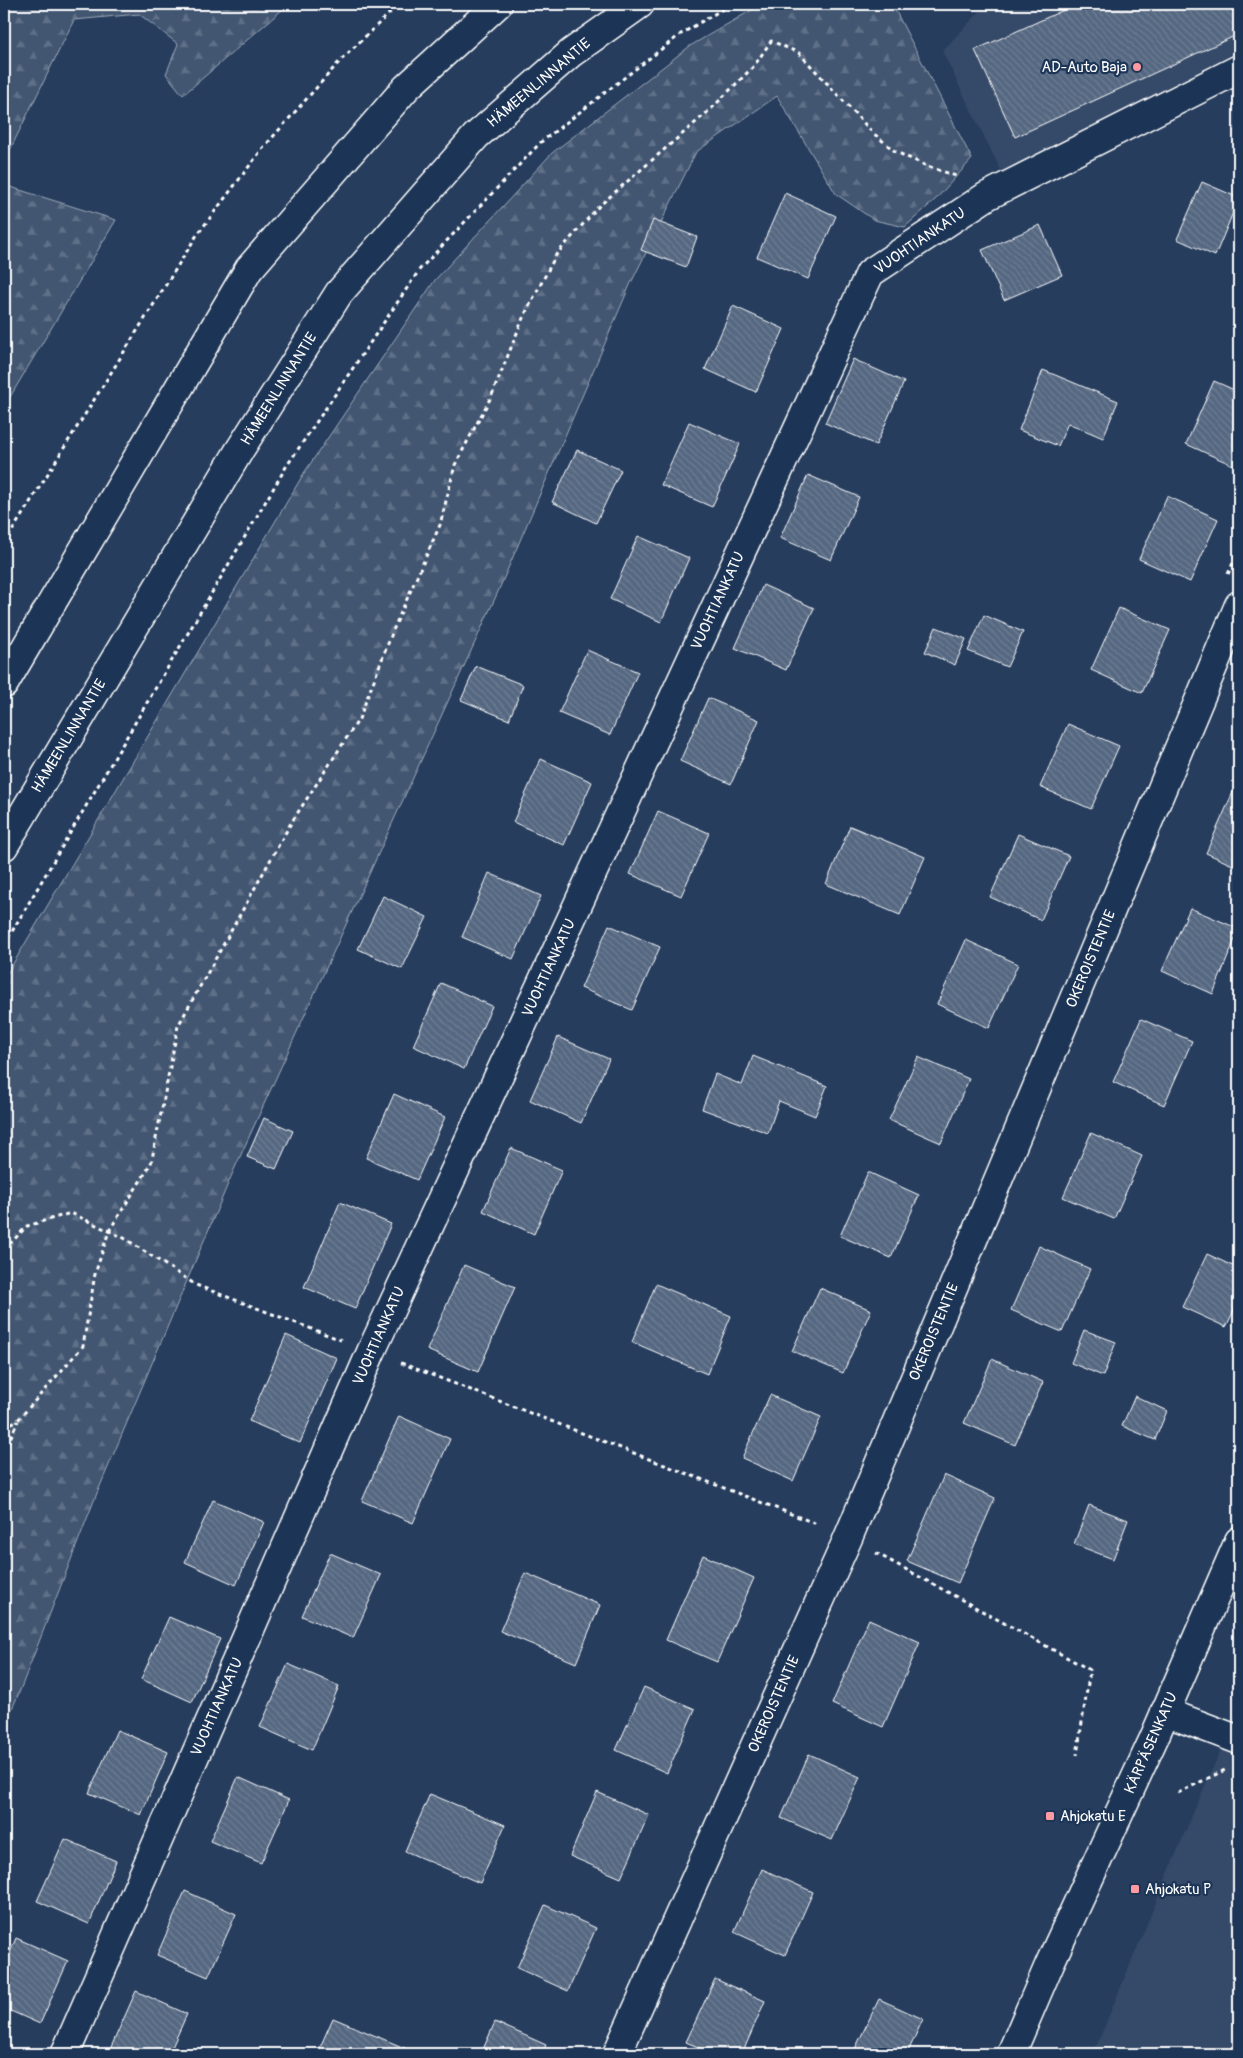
<svg xmlns="http://www.w3.org/2000/svg" width="1243" height="2058" viewBox="0 0 1243 2058" font-family="Pangolin,sans-serif">
	<style>
		.built { fill: #344a68 }
		.forest { fill: url(#forest-firs); stroke: #a0aab8 }
		.building { fill: url(#building-back-hatch); stroke: #fff }
		.lines { fill: none; stroke-linecap: round; stroke-linejoin: round }
		.street-casing { stroke: #fff; stroke-width: 31 }
		.secondary-casing { stroke: #fff; stroke-width: 31 }
		.primary-casing { stroke: #fff; stroke-width: 31 }
		.path { stroke: #fff; stroke-width: 3; stroke-dasharray: 4 4; stroke-linecap: butt }
		.street { stroke: #1d3557; stroke-width: 28 }
		.secondary { stroke: #1d3557; stroke-width: 28 }
		.primary { stroke: #1d3557; stroke-width: 28 }
		.poi-dot { fill: #ff9aa2; stroke: #1d3557; stroke-width: 2 }
		.labels { text-anchor: middle; dominant-baseline: central; stroke-width: 4.5; stroke-linejoin: round; paint-order: stroke }
		.poi-label { font-size: 15px; fill: #fff; stroke: #1d3557; text-anchor: start }
		.street-label { font-size: 15px; fill: #fff; stroke: #1d3557 }
	</style>
	<defs>
		<pattern id="forest-firs" width="22" height="20" patternUnits="userSpaceOnUse" patternTransform="scale(1.25)"><rect width="22" height="20" fill="#425672"/><path d="M5 1l3.5 6h-7zM16 11l3.5 6h-7z" fill="#5e6f87"/></pattern>
		<pattern id="building-back-hatch" width="6" height="6" patternUnits="userSpaceOnUse" patternTransform="scale(1.25)"><rect width="6" height="6" fill="#556781"/><path d="M-1 5l2 2M0 0l6 6M5-1l2 2" fill="none" stroke="#6e7e94"/></pattern>
	</defs>
	<rect width="100%" height="100%" fill="#263d5e"/>
	<filter id="ink" filterUnits="userSpaceOnUse"><feTurbulence type="fractalNoise" baseFrequency=".02" numOctaves="2"/><feDisplacementMap in="SourceGraphic" scale="10" xChannelSelector="R" yChannelSelector="G"/><feConvolveMatrix kernelMatrix="1 2 1 2 8 2 1 2 1" color-interpolation-filters="sRGB"/></filter>
	<g filter="url(#ink)">
		<!-- built -->
		<g class="built">
			<path d="M987 4H1239V56L1002 173 942 51Z"/>
			<path d="M1239 1708V2054H1093L1185 1832Z"/>
		</g>
		<!-- forest -->
		<g class="forest">
			<path d="M4 4H289L183 95 166 74 178 44 139 14 74 20 4 162Z"/>
			<path d="M762 4H892L972 159 936 199 905 227 874 220 836 194 777 96 696 152 630 285 497 594 233 1172 95 1498 19 1693 4 1727V979L304 473 435 280 552 153 690 46Z"/>
			<path d="M4 185 116 220 4 407Z"/>
		</g>
		<!-- building -->
		<g class="building">
			<path d="M1077 4H1239V34L1015 137 975 50Z"/>
			<path d="M1202 182 1239 198 1215 256 1177 239Z"/>
			<path d="M785 193 836 216 808 279 757 257Z"/>
			<path d="M653 220 697 237 686 267 641 250Z"/>
			<path d="M1040 225 1062 275 1004 300 982 250Z"/>
			<path d="M733 306 784 329 756 392 705 369Z"/>
			<path d="M853 359 904 382 876 445 825 423Z"/>
			<path d="M1043 370 1118 401 1103 438 1068 423 1058 446 1019 430Z"/>
			<path d="M1214 381 1239 392 1237 467 1186 444Z"/>
			<path d="M689 422 740 444 712 507 661 485Z"/>
			<path d="M577 450 621 470 596 523 552 502Z"/>
			<path d="M808 475 859 497 831 560 780 538Z"/>
			<path d="M1167 496 1218 519 1190 582 1139 559Z"/>
			<path d="M638 536 689 558 661 622 610 599Z"/>
			<path d="M763 585 814 608 786 670 735 648Z"/>
			<path d="M1119 608 1170 630 1142 693 1091 670Z"/>
			<path d="M984 615 1023 632 1007 667 968 651Z"/>
			<path d="M936 627 966 639 955 665 925 652Z"/>
			<path d="M587 650 638 672 610 735 559 713Z"/>
			<path d="M476 666 523 685 509 720 461 700Z"/>
			<path d="M708 698 759 720 731 784 680 761Z"/>
			<path d="M1068 724 1119 746 1091 809 1040 787Z"/>
			<path d="M541 759 592 782 564 845 513 822Z"/>
			<path d="M1234 790 1239 792V868L1206 853Z"/>
			<path d="M658 811 709 833 681 896 630 874Z"/>
			<path d="M850 826 925 857 900 915 826 884Z"/>
			<path d="M1018 834 1069 856 1041 920 990 897Z"/>
			<path d="M489 873 541 896 513 959 462 937Z"/>
			<path d="M383 896 427 917 402 969 358 949Z"/>
			<path d="M1190 908 1239 929 1213 994 1162 971Z"/>
			<path d="M609 925 660 947 632 1010 581 988Z"/>
			<path d="M966 940 1018 964 989 1028 937 1004Z"/>
			<path d="M441 983 492 1006 464 1069 413 1046Z"/>
			<path d="M1141 1019 1192 1041 1164 1105 1113 1082Z"/>
			<path d="M558 1037 609 1059 581 1123 530 1100Z"/>
			<path d="M753 1056 827 1086 815 1116 779 1101 768 1133 702 1109 715 1074 742 1085Z"/>
			<path d="M918 1057 969 1079 941 1143 889 1120Z"/>
			<path d="M394 1094 445 1117 417 1180 366 1158Z"/>
			<path d="M264 1118 293 1131 276 1169 247 1157Z"/>
			<path d="M1091 1133 1142 1156 1114 1219 1063 1197Z"/>
			<path d="M511 1148 562 1170 534 1234 483 1211Z"/>
			<path d="M868 1172 919 1195 891 1258 840 1236Z"/>
			<path d="M340 1202 391 1224 355 1309 304 1287Z"/>
			<path d="M1039 1246 1090 1269 1062 1332 1011 1310Z"/>
			<path d="M1207 1254 1239 1269V1300L1226 1327 1182 1307Z"/>
			<path d="M464 1265 515 1287 478 1372 427 1350Z"/>
			<path d="M656 1284 731 1316 707 1374 632 1342Z"/>
			<path d="M820 1288 871 1310 843 1373 792 1351Z"/>
			<path d="M1084 1330 1116 1342 1103 1376 1071 1363Z"/>
			<path d="M286 1335 337 1358 300 1443 249 1421Z"/>
			<path d="M992 1359 1043 1382 1015 1445 964 1423Z"/>
			<path d="M770 1395 821 1417 793 1481 742 1458Z"/>
			<path d="M1135 1396 1167 1411 1155 1440 1122 1426Z"/>
			<path d="M399 1416 450 1439 413 1523 362 1501Z"/>
			<path d="M944 1475 995 1498 958 1583 907 1561Z"/>
			<path d="M213 1500 264 1522 236 1585 185 1562Z"/>
			<path d="M1089 1505 1128 1520 1113 1559 1074 1544Z"/>
			<path d="M330 1553 381 1575 353 1638 302 1616Z"/>
			<path d="M703 1555 754 1578 717 1662 666 1640Z"/>
			<path d="M525 1573 600 1605 576 1663 500 1631Z"/>
			<path d="M169 1617 220 1639 192 1702 141 1679Z"/>
			<path d="M869 1619 920 1642 883 1727 832 1704Z"/>
			<path d="M288 1664 339 1686 312 1750 260 1727Z"/>
			<path d="M644 1687 695 1709 667 1773 616 1750Z"/>
			<path d="M117 1730 168 1752 141 1815 89 1793Z"/>
			<path d="M809 1754 860 1777 832 1840 781 1818Z"/>
			<path d="M238 1777 289 1800 261 1863 210 1841Z"/>
			<path d="M597 1792 649 1815 621 1878 570 1856Z"/>
			<path d="M430 1794 505 1825 480 1883 405 1851Z"/>
			<path d="M65 1839 116 1861 89 1924 37 1901Z"/>
			<path d="M762 1869 813 1892 785 1955 734 1932Z"/>
			<path d="M185 1891 236 1914 208 1977 157 1955Z"/>
			<path d="M545 1905 596 1928 568 1991 517 1968Z"/>
			<path d="M16 1938 68 1961 40 2024 4 2008V1967Z"/>
			<path d="M715 1979 765 2001 742 2054H714L686 2042Z"/>
			<path d="M136 1991 187 2014 169 2054H108Z"/>
			<path d="M879 1999 923 2019 907 2054H861L854 2051Z"/>
			<path d="M333 2018 407 2049 405 2054H317Z"/>
			<path d="M495 2022 546 2045 542 2054H481Z"/>
		</g>
		<g class="lines">
			<!-- street casing -->
			<g class="street-casing">
				<g id="street">
					<path d="M1165 1712 1239 1740"/>
					<path d="M65 2054 371 1352 870 273 987 196 1239 69"/>
					<path d="M617 2054 848 1538 1239 605"/>
				</g>
			</g>
			<!-- secondary casing -->
			<g class="secondary-casing">
				<path id="secondary" d="M1011 2054 1050 1963 1154 1738 1239 1541"/>
			</g>
			<!-- primary casing -->
			<g class="primary-casing">
				<g id="primary">
					<path d="M4 684 249 269 406 88 498 4"/>
					<path d="M4 846 239 451 339 293 476 136 571 53 640 4"/>
				</g>
			</g>
			<!-- path -->
			<g class="path">
				<path d="M4 544 197 235 263 148 341 60 399 4"/>
				<path d="M1228 574 1239 550"/>
				<path d="M4 945 286 467 420 269 541 142 681 34 731 4"/>
				<path d="M4 1250 27 1226 71 1213 124 1238 196 1285 341 1340"/>
				<path d="M401 1363 817 1524"/>
				<path d="M4 1427 18 1420 83 1346 95 1274 109 1231 151 1164 178 1026 291 823 359 719 394 628 440 525 455 465 492 395 523 318 556 255 599 206 710 110 754 66 771 41 799 53 873 133 896 152 927 166 956 176"/>
				<path d="M4 1452 18 1421"/>
				<path d="M876 1553 1090 1670 1077 1755"/>
				<path d="M1178 1793 1225 1770"/>
			</g>
			<!-- street -->
			<use href="#street" class="street"/>
			<!-- secondary -->
			<use href="#secondary" class="secondary"/>
			<!-- primary -->
			<use href="#primary" class="primary"/>
		</g>
	</g>
	<!-- markers -->
	<g class="poi-dot">
		<circle cx="1137" cy="67" r="5"/>
		<rect x="1045" y="1811" width="10" height="10" rx="2.5"/>
		<rect x="1130" y="1884" width="10" height="10" rx="2.5"/>
	</g>
	<g class="labels">
		<!-- poi labels -->
		<g class="poi-label">
			<text x="1127" y="67" text-anchor="end">AD-Auto Baja</text>
			<text x="1060" y="1816">Ahjokatu E</text>
			<text x="1145" y="1889">Ahjokatu P</text>
		</g>
		<!-- street labels -->
		<g class="street-label">
			<text transform="translate(539 83) rotate(-40)">HÄMEENLINNANTIE</text>
			<text transform="translate(920 241) rotate(-34)">VUOHTIANKATU</text>
			<text transform="translate(279 389) rotate(-58)">HÄMEENLINNANTIE</text>
			<text transform="translate(718 601) rotate(-65)">VUOHTIANKATU</text>
			<text transform="translate(69 736) rotate(-59)">HÄMEENLINNANTIE</text>
			<text transform="translate(1091 959) rotate(-67)">OKEROISTENTIE</text>
			<text transform="translate(549 968) rotate(-65)">VUOHTIANKATU</text>
			<text transform="translate(934 1332) rotate(-67)">OKEROISTENTIE</text>
			<text transform="translate(379 1336) rotate(-66)">VUOHTIANKATU</text>
			<text transform="translate(774 1704) rotate(-66)">OKEROISTENTIE</text>
			<text transform="translate(217 1707) rotate(-66)">VUOHTIANKATU</text>
			<text transform="translate(1151 1743) rotate(-66)">KÄRPÄSENKATU</text>
		</g>
	</g>
	<!-- margin -->
	<rect width="1243" height="2058" fill="none" stroke="#1d3557" stroke-width="20"/>
	<rect x="10" y="10" width="1223" height="2038" fill="none" stroke="#fff" stroke-width="2" filter="url(#ink)"/>
</svg>
